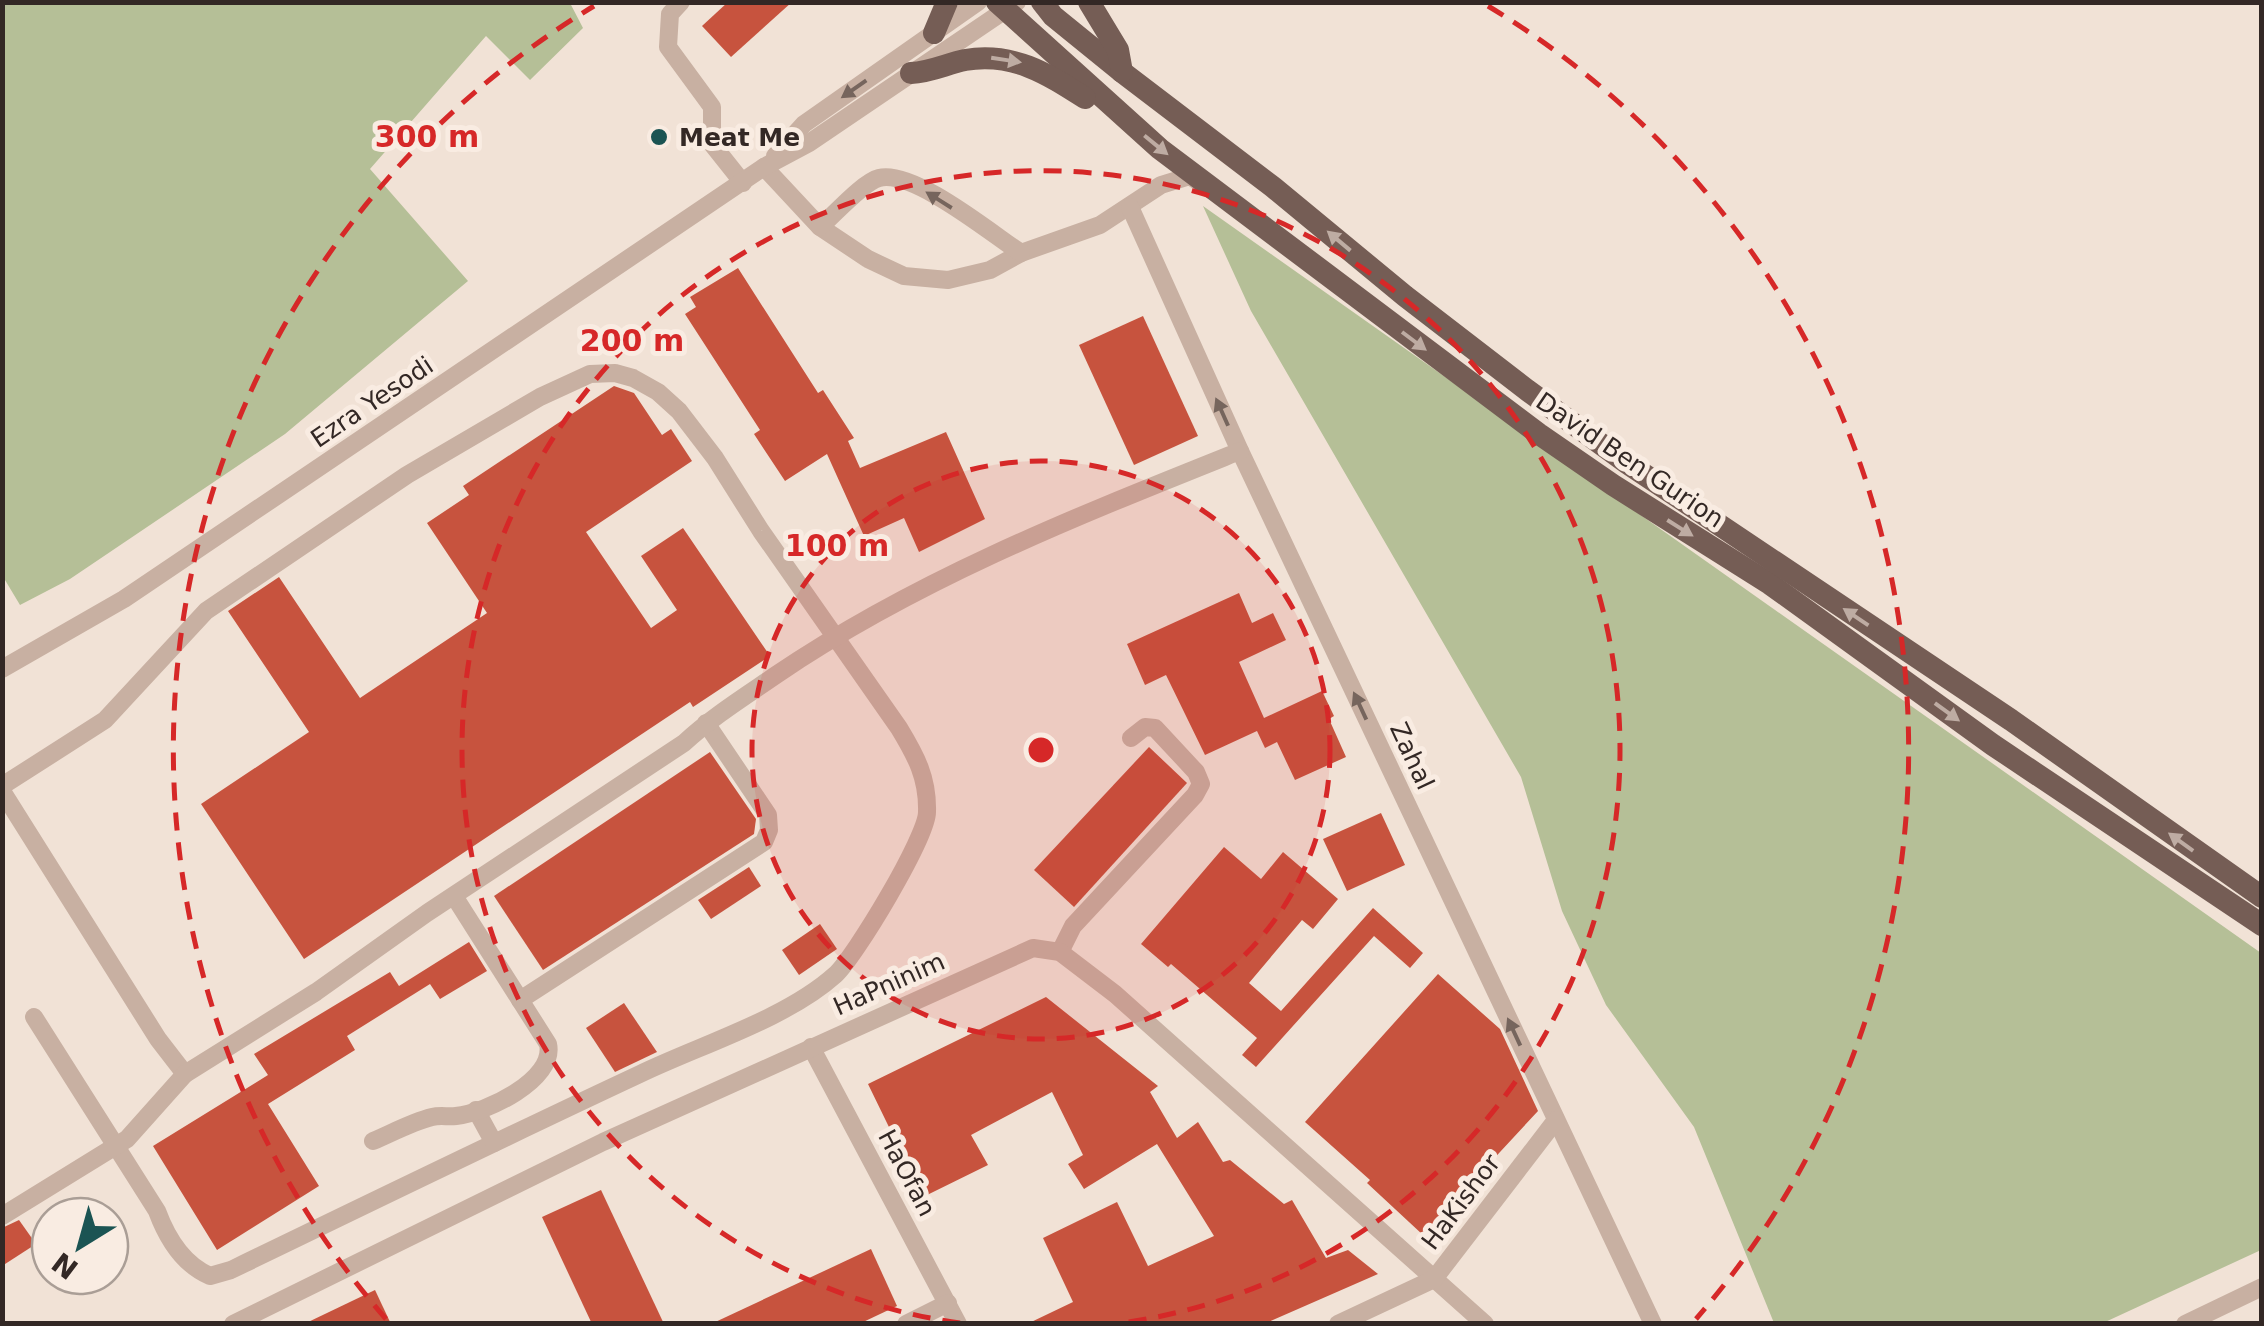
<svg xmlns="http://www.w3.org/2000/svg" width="2264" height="1326" viewBox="0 0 2264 1326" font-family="'DejaVu Sans',sans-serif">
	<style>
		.green { fill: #b5bf97 }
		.building { fill: #c7533e }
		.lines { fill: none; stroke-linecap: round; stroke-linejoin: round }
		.minor { stroke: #c8b0a2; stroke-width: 18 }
		.major { stroke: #755d55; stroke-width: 22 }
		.oneway { fill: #beaca3 }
		.oneway2 { fill: #76655d }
		.ring { fill: none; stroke: #d62828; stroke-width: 5; stroke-dasharray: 18 12 }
		.poi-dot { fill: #1b5453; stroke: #f9ece2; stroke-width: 4 }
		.labels { text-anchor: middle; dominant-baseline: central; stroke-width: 10; stroke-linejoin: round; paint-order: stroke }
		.poi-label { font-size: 25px; font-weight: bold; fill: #332825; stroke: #f9ece2; text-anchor: start }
		.street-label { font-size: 25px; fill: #332825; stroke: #f9ece2 }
		.centre { fill: #d62828; stroke: #f9ece2; stroke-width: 5 }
		.ring-label { font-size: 30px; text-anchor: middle; font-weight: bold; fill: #d62828; stroke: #f9ece2; stroke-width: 10; stroke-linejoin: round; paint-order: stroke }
	</style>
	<rect width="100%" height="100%" fill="#f1e2d6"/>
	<!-- green -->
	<g class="green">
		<path d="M570 3 583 28 530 80 486 36 370 169 468 281 285 434 70 579 20 605 2 575 3 3Z"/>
		<path d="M1203 206 2261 953V1250L2103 1323H1774L1694 1127 1606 1005 1562 911 1521 777 1251 311Z"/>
	</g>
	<!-- building -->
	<g class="building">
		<path d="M728 2H792L731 57 702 26Z"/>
		<path d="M738 268 818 393 823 390 854 438 848 441 860 468 946 432 985 519 919 552 904 518 864 536 827 454 785 481 754 434 760 430 685 314 696 307 690 297Z"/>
		<path d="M1143 316 1198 436 1134 465 1079 345Z"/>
		<path d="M614 386 634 393 662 435 671 429 692 461 586 532 651 628 677 610 641 556 683 528 770 656 693 707 690 702 304 959 201 804 309 732 228 611 279 577 360 698 487 613 427 523 469 495 463 486Z"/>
		<path d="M1239 593 1252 623 1273 613 1286 640 1239 662 1264 718 1322 691 1334 716 1329 719 1346 757 1295 780 1277 742 1265 748 1257 731 1205 755 1166 675 1145 685 1127 644Z"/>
		<path d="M1149 747 1187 783 1074 907 1034 870Z"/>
		<path d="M710 752 756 819 754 834 543 970 494 896Z"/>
		<path d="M1381 813 1405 865 1347 891 1323 839Z"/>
		<path d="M1224 847 1261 879 1283 852 1338 899 1313 929 1302 920 1249 983 1281 1011 1373 908 1423 953 1410 968 1374 936 1256 1067 1242 1055 1257 1038 1171 964 1168 967 1141 944Z"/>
		<path d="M749 867 761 886 711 919 698 900Z"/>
		<path d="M820 924 837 949 799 975 782 950Z"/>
		<path d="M469 942 487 971 440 999 430 984 347 1036 355 1050 268 1104 319 1186 217 1250 153 1146 268 1075 254 1054 390 972 399 986Z"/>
		<path d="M1438 974 1500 1029 1538 1111 1423 1235 1367 1183 1370 1180 1305 1122Z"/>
		<path d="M1046 997 1158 1086 1150 1092 1177 1138 1198 1122 1223 1162 1230 1160 1284 1204 1292 1200 1326 1258 1348 1250 1378 1274 1264 1324H1027L1073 1302 1043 1238 1117 1202 1148 1266 1214 1236 1157 1144 1084 1189 1068 1164 1083 1155 1052 1092 971 1135 988 1165 923 1197 868 1084Z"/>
		<path d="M624 1003 657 1052 615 1072 586 1028Z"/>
		<path d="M601 1190 664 1324H592L542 1217Z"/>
		<path d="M19 1220 36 1244 2 1266V1228Z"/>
		<path d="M871 1249 897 1306 859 1324H711Z"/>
		<path d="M375 1290 391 1324H304Z"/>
	</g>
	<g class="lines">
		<!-- minor -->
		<g class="minor">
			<path d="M681 2 670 14 668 47 712 107V144L743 183"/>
			<path d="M775 156 804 124 978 2"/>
			<path d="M764 167 820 227 868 259 904 276 948 280 990 270 1021 253 1100 225 1161 185 1190 176 1199 182"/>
			<path d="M1130 207 1240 451 1653 1324"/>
			<path d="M820 227C834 215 863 182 879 178 913 169 992 234 1021 253"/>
			<path d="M2 669 124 599 764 167 809 143 1017 2"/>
			<path d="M2 786 105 720 206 611 407 475 540 397 590 374 615 373 633 378 658 392 679 411 715 458 761 531 899 728C916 756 928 778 927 812 927 837 855 957 835 975 786 1019 700 1045 640 1074 503 1138 367 1204 231 1270L210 1276C182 1264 167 1238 157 1211L34 1017"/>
			<path d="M2 791 158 1039 185 1074"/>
			<path d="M1060 952 1073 926 1195 795 1201 784 1196 772 1155 728 1145 727 1131 738"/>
			<path d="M520 1000 764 842 769 830 768 815 706 723"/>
			<path d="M811 1047 958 1324"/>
			<path d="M476 1110 494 1143"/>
			<path d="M373 1141C392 1133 412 1122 432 1117 440 1115 448 1117 456 1116 485 1113 556 1080 548 1044L454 896"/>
			<path d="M2 1216 127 1139 185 1074 316 992 427 913 684 743C712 717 744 697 776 675 919 578 1080 515 1240 451"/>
			<path d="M233 1324 603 1142 1033 948 1060 952 1115 994 1485 1324"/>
			<path d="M906 1324 948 1303"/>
			<path d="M1338 1324 1434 1279 1556 1120"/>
			<path d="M2185 1324 2262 1287"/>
		</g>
		<!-- major -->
		<g class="major">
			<path d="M997 2 1160 149 1539 434 1613 485 1770 584 1993 745 2262 925"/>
			<path d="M1042 2 1053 16 1122 72 1273 187 1405 296 1527 390 1627 463 2011 720 2262 897"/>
			<path d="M1089 2 1118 50 1122 72"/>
			<path d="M934 33 947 2"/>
			<path d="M911 73C931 72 946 64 965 60 1013 52 1046 73 1085 98"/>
		</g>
	</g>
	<!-- one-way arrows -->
	<defs><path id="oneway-solid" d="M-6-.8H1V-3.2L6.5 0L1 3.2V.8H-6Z" transform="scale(2.5)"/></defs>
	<g class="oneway">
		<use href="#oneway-solid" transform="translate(1006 60) rotate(9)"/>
		<use href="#oneway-solid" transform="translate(1156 145) rotate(39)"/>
		<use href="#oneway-solid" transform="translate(1339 241) rotate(-140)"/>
		<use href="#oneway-solid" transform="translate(1414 341) rotate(37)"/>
		<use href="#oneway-solid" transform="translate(1680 528) rotate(32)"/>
		<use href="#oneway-solid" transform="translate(1856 617) rotate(-146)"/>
		<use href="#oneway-solid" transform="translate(1947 712) rotate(36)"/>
		<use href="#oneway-solid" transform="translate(2181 842) rotate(-144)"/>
	</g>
	<g class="oneway2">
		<use href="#oneway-solid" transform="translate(854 89) rotate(145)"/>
		<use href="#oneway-solid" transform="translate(939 200) rotate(-148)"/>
		<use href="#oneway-solid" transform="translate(1222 412) rotate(-114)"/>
		<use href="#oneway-solid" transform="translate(1360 706) rotate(-115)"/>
		<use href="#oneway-solid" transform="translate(1514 1032) rotate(-115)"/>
	</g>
	<!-- distance rings -->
	<circle cx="1041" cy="750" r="289" fill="#d62828" fill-opacity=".12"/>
	<g class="ring">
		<circle cx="1041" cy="750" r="289"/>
		<path d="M960 1323A579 579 0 1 1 1122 1323"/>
		<path d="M386 1319A868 868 0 0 1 594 6M1488 6A868 868 0 0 1 1696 1319"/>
	</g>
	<!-- markers -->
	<circle class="poi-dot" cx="659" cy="137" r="10"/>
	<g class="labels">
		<!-- poi labels -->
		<g class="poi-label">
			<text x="679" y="137">Meat Me</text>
		</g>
		<!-- street labels -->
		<g class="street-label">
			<text transform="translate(372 402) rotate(-34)">Ezra Yesodi</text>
			<text transform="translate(1630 460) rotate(34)">David Ben Gurion</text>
			<text transform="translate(1412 756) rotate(65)">Zahal</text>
			<text transform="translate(889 984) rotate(-24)">HaPninim</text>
			<text transform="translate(907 1173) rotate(62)">HaOfan</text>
			<text transform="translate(1461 1202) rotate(-53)">HaKishor</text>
		</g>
	</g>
	<circle cx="1041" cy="750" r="15" class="centre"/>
	<g class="ring-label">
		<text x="427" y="147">300 m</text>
		<text x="632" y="351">200 m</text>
		<text x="837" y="556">100 m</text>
	</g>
	<!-- border -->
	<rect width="2264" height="1326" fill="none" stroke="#332825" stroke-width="10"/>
	<!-- north arrow -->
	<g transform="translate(80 1246) rotate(217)"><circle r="48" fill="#f9ece2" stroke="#aa9e96" stroke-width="2.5"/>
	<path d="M0-8L18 38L0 25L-18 38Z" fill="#1b5453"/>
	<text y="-15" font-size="28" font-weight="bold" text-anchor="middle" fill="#332825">N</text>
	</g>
</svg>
